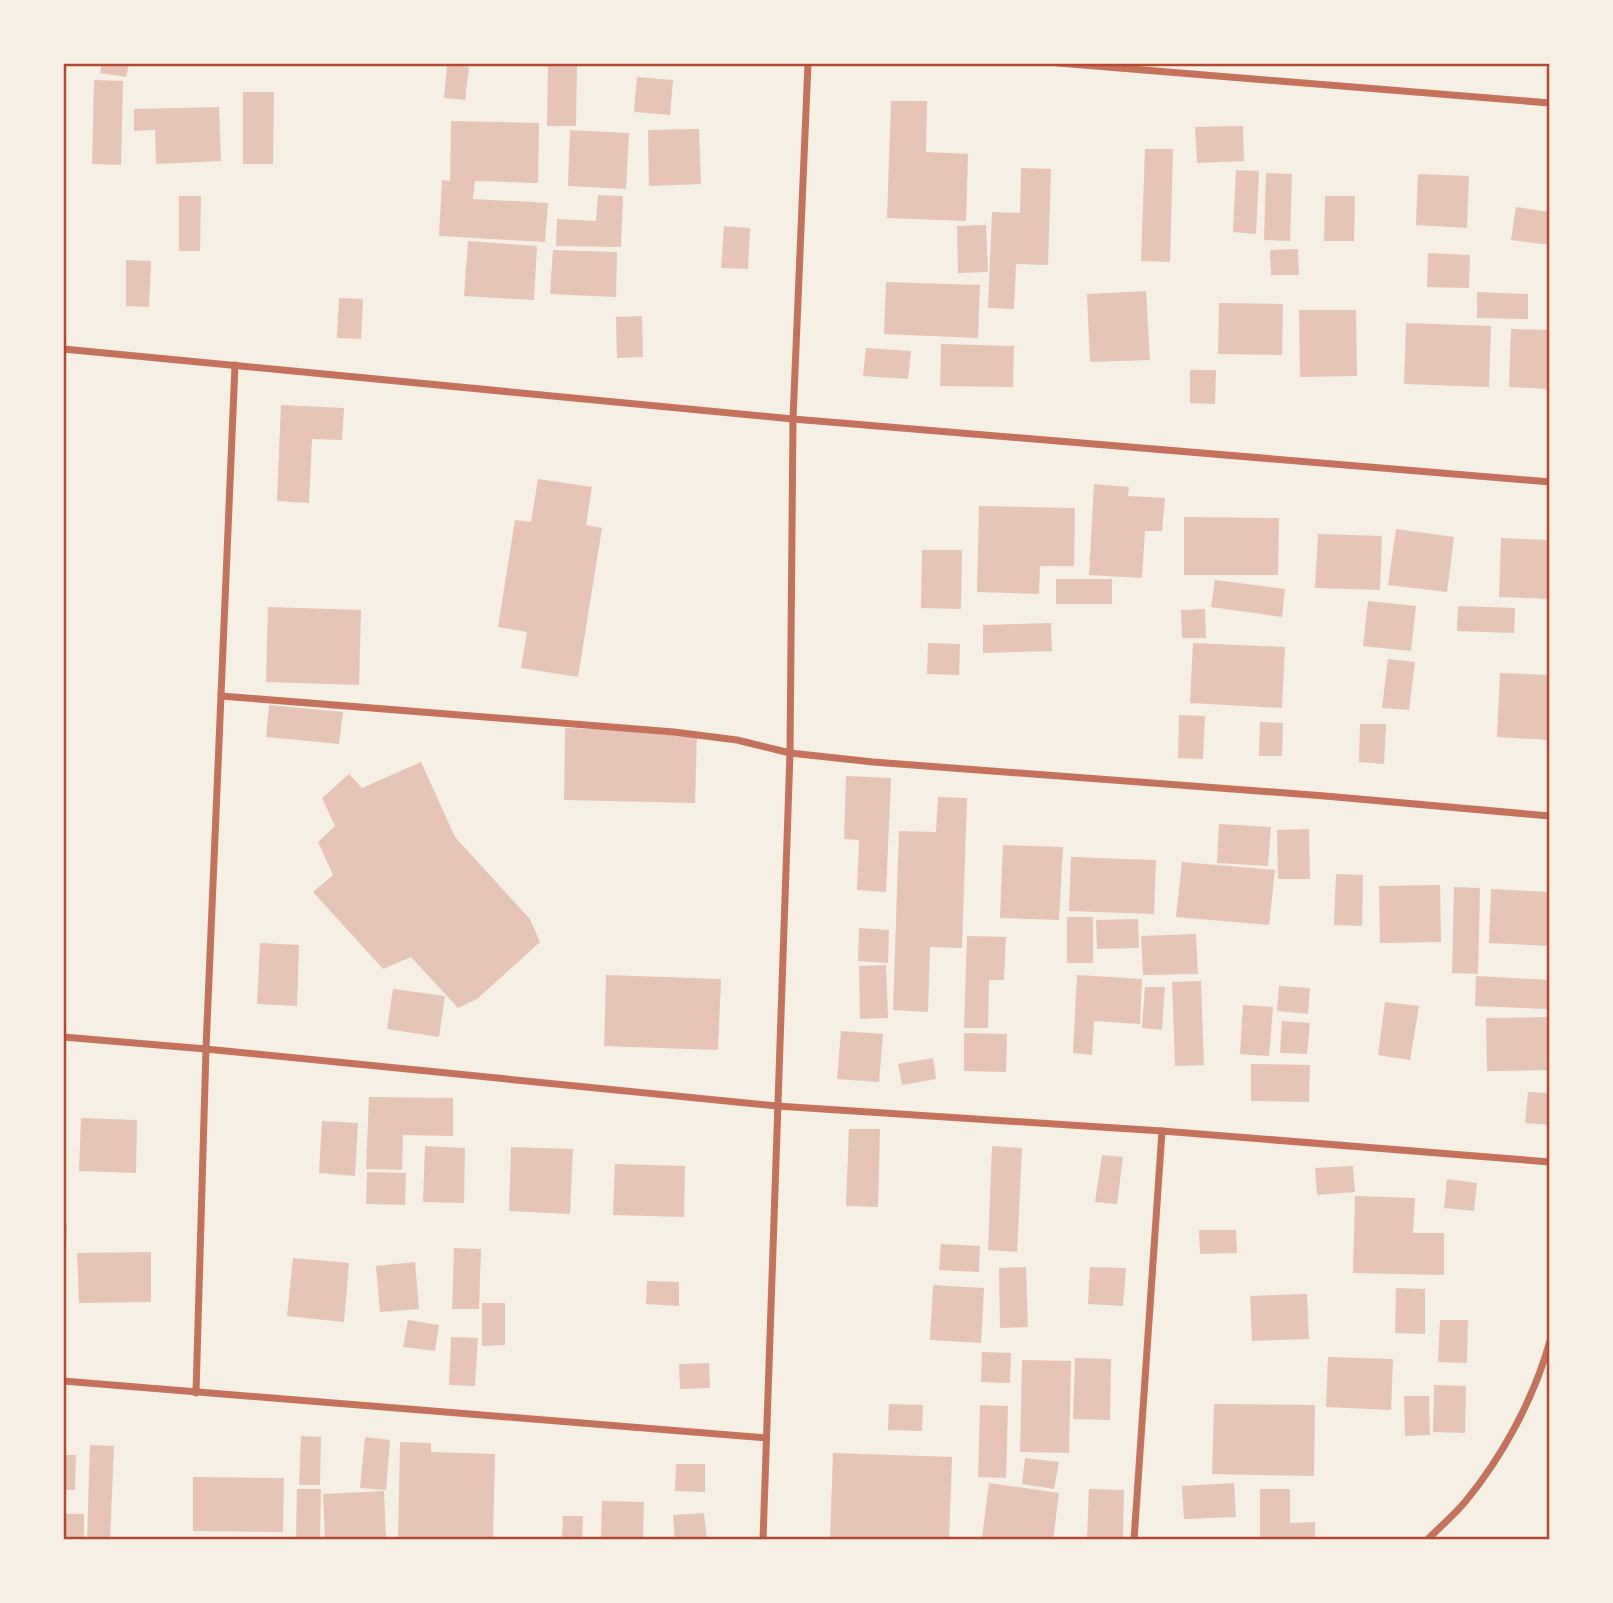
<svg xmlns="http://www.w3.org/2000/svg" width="1613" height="1603" viewBox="0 0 1613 1603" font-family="'Fira Sans Condensed',sans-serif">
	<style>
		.building { fill: #e6c5b7 }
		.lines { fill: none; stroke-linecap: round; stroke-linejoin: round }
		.minor { stroke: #c5725c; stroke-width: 7 }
		.neatline { fill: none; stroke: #b5482f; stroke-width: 2.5 }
	</style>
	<rect width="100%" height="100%" fill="#f6efe4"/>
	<!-- building -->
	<g class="building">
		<path d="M102 63H129L126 77 100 73Z"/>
		<path d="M548 63H577L576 126H547Z"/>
		<path d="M447 65 469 67 465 100 444 98Z"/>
		<path d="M637 77 673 80 670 115 634 112Z"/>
		<path d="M94 80 123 81 121 165 92 164Z"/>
		<path d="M243 92H274L273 164H243Z"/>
		<path d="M891 101H927L926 152 968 154 966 221 887 218Z"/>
		<path d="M219 107 221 161 156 164 155 130 134 131V109Z"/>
		<path d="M451 121 539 123 538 183 475 181 473 199 548 203 545 242 439 236 442 180 450 181Z"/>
		<path d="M1243 126 1244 161 1197 163 1195 127Z"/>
		<path d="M699 129 701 184 649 186 648 130Z"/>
		<path d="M570 130 629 133 626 189 568 186Z"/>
		<path d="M1145 149H1173L1170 262 1141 261Z"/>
		<path d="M1021 168 1051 169 1048 265 1016 264 1014 309 988 308 992 212 1020 213Z"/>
		<path d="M1236 170 1259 171 1256 234 1233 232Z"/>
		<path d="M1266 173 1292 174 1290 241 1264 240Z"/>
		<path d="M1418 174 1469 176 1467 228 1416 225Z"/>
		<path d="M598 195 623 196 621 247 556 246 557 219 596 221Z"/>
		<path d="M179 196H201L200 251H179Z"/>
		<path d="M1325 196H1355L1354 241H1324Z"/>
		<path d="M1516 207 1550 212V245L1511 240Z"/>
		<path d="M986 225 988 272 958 273 957 226Z"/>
		<path d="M724 226 750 228 748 269 721 268Z"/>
		<path d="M468 241 537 246 534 300 464 296Z"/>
		<path d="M1298 249 1299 275H1271L1270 250Z"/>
		<path d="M553 250 617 252 616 297 550 294Z"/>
		<path d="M1428 253 1470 255 1469 288 1427 287Z"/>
		<path d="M126 260 151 261 149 307 126 306Z"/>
		<path d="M886 282 980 285 978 338 884 334Z"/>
		<path d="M1146 291 1150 360 1090 362 1087 294Z"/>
		<path d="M1477 292 1528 294V319L1477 318Z"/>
		<path d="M339 298 363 299 361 339 337 338Z"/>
		<path d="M1219 303 1283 304 1282 355 1218 354Z"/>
		<path d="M1299 310H1356L1357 376 1300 377Z"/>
		<path d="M642 316 643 357 617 358 616 317Z"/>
		<path d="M1406 323 1491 326 1489 387 1404 384Z"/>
		<path d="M1511 329 1550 330V389L1509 387Z"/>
		<path d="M941 344 1014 346 1013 387 940 386Z"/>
		<path d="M866 348 911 351 908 379 863 376Z"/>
		<path d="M1190 370H1216L1215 404 1190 403Z"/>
		<path d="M281 405 344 408 342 440 312 439 309 503 277 501Z"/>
		<path d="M538 479 592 487 586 525 602 528 578 677 521 668 527 632 498 627 515 520 531 522Z"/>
		<path d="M1094 484 1129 487 1128 496 1165 498 1162 531H1145L1142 578 1089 575Z"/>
		<path d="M979 506 1075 508 1074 566H1040L1039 594 977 592Z"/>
		<path d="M1184 517 1279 518 1278 575H1184Z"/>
		<path d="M1396 529 1454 537 1447 592 1388 585Z"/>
		<path d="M1318 534 1382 536 1380 590 1315 588Z"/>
		<path d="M1501 538 1550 540V599L1499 597Z"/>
		<path d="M922 550H962L961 609 921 608Z"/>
		<rect x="1056" y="579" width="56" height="25"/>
		<path d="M1215 580 1285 589 1282 617 1211 607Z"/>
		<path d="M1368 601 1416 606 1411 651 1363 646Z"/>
		<path d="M1458 606 1515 608 1514 633 1457 631Z"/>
		<path d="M268 607 361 610 359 685 266 682Z"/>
		<path d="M1205 609 1206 638H1182L1181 610Z"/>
		<path d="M1051 623 1052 651 983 653V625Z"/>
		<path d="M928 643 960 644 959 675 927 674Z"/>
		<path d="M1193 643 1285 647 1282 708 1190 703Z"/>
		<path d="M1388 659 1415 662 1409 710 1382 708Z"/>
		<path d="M1500 673 1550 675V740L1497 737Z"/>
		<path d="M269 705 343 712 339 744 266 737Z"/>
		<path d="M1179 715 1205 716 1203 759 1178 758Z"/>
		<path d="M1260 722 1283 723 1282 756H1259Z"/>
		<path d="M1360 724H1386L1384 764 1359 762Z"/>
		<path d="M565 728 697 732 695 803 564 800Z"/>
		<path d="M421 762 455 837 530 919 540 942 477 999 458 1008 411 957 383 969 313 892 333 875 318 842 335 826 322 798 349 774 362 788Z"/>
		<path d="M846 776 891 778 886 892 857 890 859 840 844 839Z"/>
		<path d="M938 797 967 798 962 948 930 947 928 1012 893 1010 899 831 936 832Z"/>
		<path d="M1219 824 1271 827 1268 866 1217 863Z"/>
		<path d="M1309 829 1310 879H1278L1277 830Z"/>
		<path d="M1003 845 1063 847 1059 920 1000 918Z"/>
		<path d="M1071 857 1156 860 1154 914 1069 911Z"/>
		<path d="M1182 862 1275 870 1269 925 1176 917Z"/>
		<path d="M1336 874 1363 875 1362 926 1334 925Z"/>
		<path d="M1440 885 1441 942 1380 943 1379 886Z"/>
		<path d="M1454 887 1480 888 1478 974 1452 973Z"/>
		<path d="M1491 889 1550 892V946L1489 943Z"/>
		<rect x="1067" y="917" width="26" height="46"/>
		<path d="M1138 919 1139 948 1097 949 1096 920Z"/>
		<path d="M859 928 889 930 888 963 858 961Z"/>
		<path d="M1196 934 1198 974 1143 975 1141 936Z"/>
		<path d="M967 936 1006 937 1004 980H989L988 1028H964Z"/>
		<path d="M260 943 299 945 297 1006 257 1004Z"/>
		<path d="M886 965 888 1018 860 1019 859 966Z"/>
		<path d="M606 975 721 979 718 1050 604 1046Z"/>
		<path d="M1077 975 1142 979 1140 1024 1094 1021 1092 1055 1073 1053Z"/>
		<path d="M1476 976 1550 980 1548 1009 1475 1006Z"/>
		<path d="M1201 981 1204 1065 1175 1066 1172 982Z"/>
		<path d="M1279 986 1310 988 1308 1014 1277 1011Z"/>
		<path d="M1145 987H1165L1162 1030 1142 1028Z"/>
		<path d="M393 989 445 996 439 1037 387 1029Z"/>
		<path d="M1385 1002 1419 1006 1410 1060 1378 1055Z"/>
		<path d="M1243 1005 1273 1007 1269 1056 1240 1054Z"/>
		<path d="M1550 1017V1070L1487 1071 1486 1018Z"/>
		<path d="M1282 1021 1310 1023 1307 1054 1280 1053Z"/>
		<path d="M841 1031 883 1034 879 1082 837 1079Z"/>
		<path d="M964 1033 1007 1034 1006 1072 964 1071Z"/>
		<path d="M933 1058 936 1079 902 1085 898 1064Z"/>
		<path d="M1251 1064 1310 1065 1309 1102 1251 1101Z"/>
		<path d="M1528 1092 1550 1093V1125L1525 1123Z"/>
		<path d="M369 1097 453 1098V1136L403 1135 402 1170 366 1169Z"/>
		<path d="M81 1118 137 1120 136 1173 79 1171Z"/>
		<path d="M322 1121 358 1123 355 1176 319 1173Z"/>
		<path d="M849 1129H880L878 1207 846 1206Z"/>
		<path d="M425 1146 465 1148 464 1203 423 1202Z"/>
		<path d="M992 1146 1022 1148 1017 1252 988 1250Z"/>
		<path d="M511 1147 573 1149 570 1214 509 1211Z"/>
		<path d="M1102 1155 1123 1157 1117 1204 1095 1202Z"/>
		<path d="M615 1164 685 1166 684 1217 613 1215Z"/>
		<path d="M1353 1166 1355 1192 1317 1195 1315 1168Z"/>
		<path d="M367 1172 406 1173 405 1205 366 1204Z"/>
		<path d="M1447 1179 1477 1183 1474 1211 1444 1208Z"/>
		<path d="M1355 1196 1415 1198 1413 1233H1444V1275L1353 1273Z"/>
		<path d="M63 1224H67L65 1269 63 1268Z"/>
		<path d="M1199 1230H1236L1237 1253 1200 1254Z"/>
		<path d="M941 1244 980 1246 979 1272 939 1270Z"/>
		<path d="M454 1248 481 1249 479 1309H452Z"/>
		<path d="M151 1252V1302L79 1303 77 1253Z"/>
		<path d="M293 1258 349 1263 344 1322 287 1316Z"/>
		<path d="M415 1262 419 1309 380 1312 376 1266Z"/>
		<path d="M1026 1267 1028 1327 1000 1328 999 1268Z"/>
		<path d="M1090 1267 1126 1268 1123 1306 1088 1304Z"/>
		<path d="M647 1281 679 1282V1306L646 1304Z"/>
		<path d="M933 1285 984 1288 981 1343 930 1340Z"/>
		<path d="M1396 1288 1425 1289V1334L1395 1333Z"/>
		<path d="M1307 1294 1309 1339 1252 1341 1250 1296Z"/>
		<path d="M482 1303H505V1345L482 1346Z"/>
		<path d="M408 1320 439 1325 435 1351 403 1347Z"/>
		<path d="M1440 1320H1468L1467 1363 1438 1362Z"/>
		<path d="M451 1337 478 1338 475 1386 449 1385Z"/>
		<path d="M982 1352 1011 1353 1010 1383 981 1382Z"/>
		<path d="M1328 1357 1393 1359 1391 1410 1326 1407Z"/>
		<path d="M1075 1358 1111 1359 1110 1420 1073 1419Z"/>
		<path d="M1022 1360 1071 1361 1069 1453 1020 1452Z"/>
		<path d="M709 1363 710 1388 680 1389 679 1364Z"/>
		<path d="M1434 1385 1466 1386 1465 1433 1433 1432Z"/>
		<path d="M1404 1396H1429L1430 1435 1405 1436Z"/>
		<path d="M889 1404 923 1405 922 1431 888 1430Z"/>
		<path d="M1214 1404 1315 1405 1314 1476 1212 1474Z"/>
		<path d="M980 1405 1008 1406 1006 1478 978 1477Z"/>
		<path d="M301 1436 321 1437 320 1485H299Z"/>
		<path d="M365 1437 390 1440 386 1490 360 1488Z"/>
		<path d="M400 1442 431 1443V1452L495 1454 493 1540H398Z"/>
		<path d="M90 1445 114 1446 110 1540H87Z"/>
		<path d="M833 1453 952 1457 949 1540H830Z"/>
		<path d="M63 1455H76L75 1490H63Z"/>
		<path d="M1025 1458 1059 1462 1054 1489 1022 1484Z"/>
		<path d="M676 1464H705V1492L675 1491Z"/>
		<path d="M193 1477 284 1478 283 1532 193 1531Z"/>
		<path d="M989 1483 1059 1493 1053 1540 982 1538Z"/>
		<path d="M1234 1483 1236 1517 1184 1519 1182 1486Z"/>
		<path d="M297 1489H321L320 1540H296Z"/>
		<path d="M1089 1489 1124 1490 1123 1540H1087Z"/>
		<path d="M1260 1489H1290V1523L1315 1522V1540H1260Z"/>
		<path d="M384 1491 386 1540H325L323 1494Z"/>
		<path d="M602 1501 644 1502 643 1539 601 1537Z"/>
		<path d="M704 1513 707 1540H675L673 1515Z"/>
		<rect x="63" y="1514" width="21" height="26"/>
		<path d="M563 1516H583L582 1540H562Z"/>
	</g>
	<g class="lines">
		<!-- minor -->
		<g class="minor">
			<path d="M1058 63 1550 103"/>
			<path d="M63 349 793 419 1550 482"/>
			<path d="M221 696 674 732 737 740 790 753 873 762 1325 796 1550 816"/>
			<path d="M63 1037 206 1049 777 1106 1162 1131 1550 1162"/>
			<path d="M63 1381 766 1438"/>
			<path d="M196 1393 206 1049 235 365"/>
			<path d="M763 1540 790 753 793 419 808 63"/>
			<path d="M1134 1540 1162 1131"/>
			<path d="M1427 1540C1440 1527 1454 1515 1465 1502 1503 1456 1534 1398 1550 1341"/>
		</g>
	</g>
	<!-- border -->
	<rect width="1613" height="1603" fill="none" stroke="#f6efe4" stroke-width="130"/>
	<rect x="65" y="65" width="1483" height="1473" class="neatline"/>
</svg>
